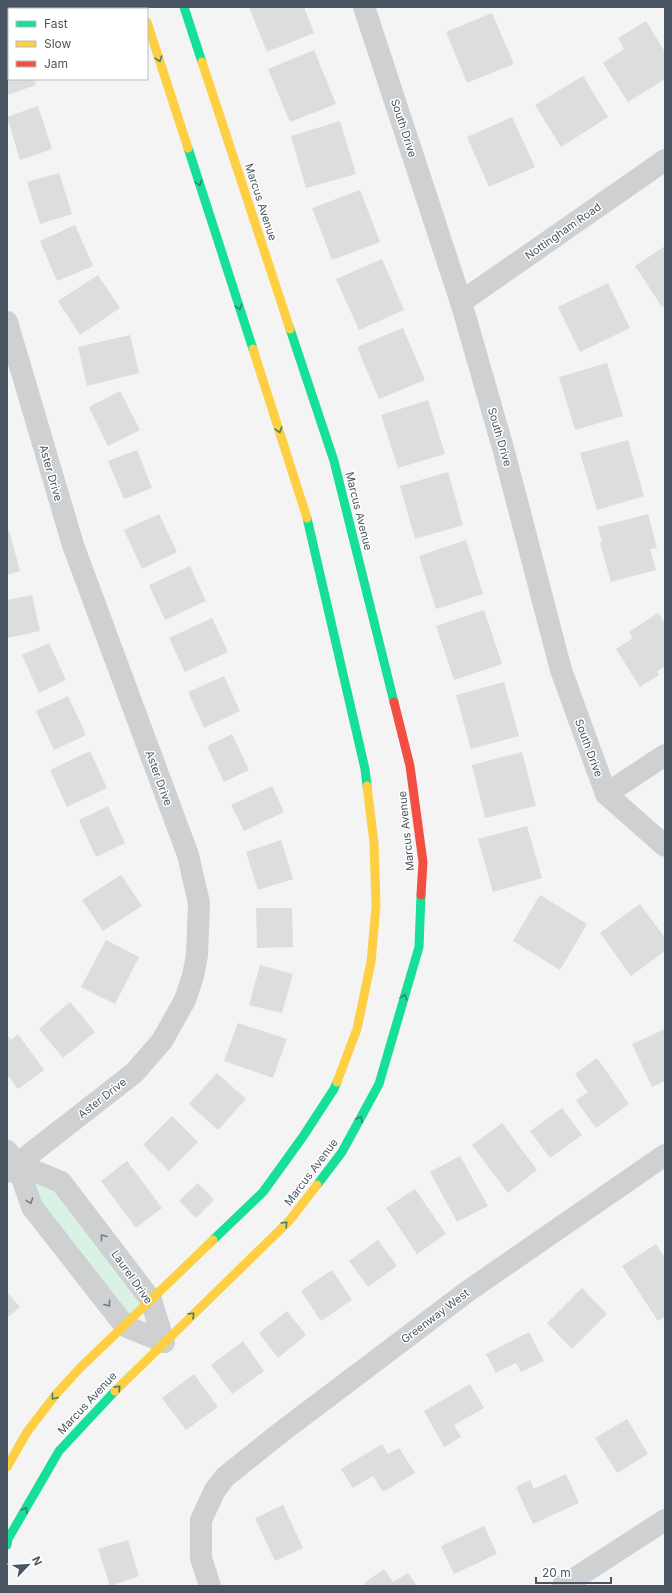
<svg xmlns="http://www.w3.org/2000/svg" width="672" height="1593" viewBox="0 0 672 1593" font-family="Inter,sans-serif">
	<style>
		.green { fill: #d9f2e3 }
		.building { fill: #ddddde }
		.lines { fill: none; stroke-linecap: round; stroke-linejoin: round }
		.street { stroke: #ced0d2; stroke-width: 22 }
		.fast { stroke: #16e098; stroke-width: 9 }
		.slow { stroke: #ffcf43; stroke-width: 9 }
		.jam { stroke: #f24e42; stroke-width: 9 }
		.oneway { stroke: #3a7f72 }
		.oneway2 { stroke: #727b83 }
		.labels { text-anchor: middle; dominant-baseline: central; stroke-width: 3; stroke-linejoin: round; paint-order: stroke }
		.street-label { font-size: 11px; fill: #4a5661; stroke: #fff }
	</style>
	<rect width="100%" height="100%" fill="#f4f4f4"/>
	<!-- green -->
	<path class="green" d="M17 1164 61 1182 151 1300 125 1326 32 1207Z"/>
	<!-- building -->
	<g class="building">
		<path d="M59 7H95L96 9H54Z"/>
		<path d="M249 7H304L314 33 267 52Z"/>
		<path d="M492 13 514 64 467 83 446 32Z"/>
		<path d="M646 21 665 52V79L628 102 603 63 624 49 618 38Z"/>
		<path d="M9 23V79H34L36 85 7 95V24Z"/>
		<path d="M314 50 336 104 290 122 268 69Z"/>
		<path d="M583 76 608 117 561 147 535 105Z"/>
		<path d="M38 106 52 149 20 160 7 117Z"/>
		<path d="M512 117 535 167 489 187 467 137Z"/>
		<path d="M340 121 356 174 306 188 291 136Z"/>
		<path d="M59 173 72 214 40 224 27 182Z"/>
		<path d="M360 190 380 242 332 260 312 208Z"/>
		<path d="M75 225 93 266 57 281 40 241Z"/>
		<path d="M665 246V305L662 307 635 266Z"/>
		<path d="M382 259 404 310 359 330 336 279Z"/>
		<path d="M98 275 120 308 80 335 58 301Z"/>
		<path d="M608 283 630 328 580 352 558 307Z"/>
		<path d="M403 328 425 380 379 399 357 347Z"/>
		<path d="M130 335 139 373 87 386 78 347Z"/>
		<path d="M607 363 623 416 575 430 559 377Z"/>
		<path d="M120 391 140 430 108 446 89 407Z"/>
		<path d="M428 400 445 454 398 468 381 415Z"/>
		<path d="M628 440 644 496 597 510 580 453Z"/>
		<path d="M137 450 152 488 124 499 108 461Z"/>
		<path d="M448 472 463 525 415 539 400 486Z"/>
		<path d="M159 514 177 552 142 569 124 530Z"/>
		<path d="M648 514 657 548 650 549 656 570 611 582 600 543 602 542 598 527Z"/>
		<path d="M9 530 20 571 7 575V531Z"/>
		<path d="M466 540 483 594 436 609 419 556Z"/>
		<path d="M190 566 206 601 165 620 149 585Z"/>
		<path d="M32 595 40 631 7 638V600Z"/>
		<path d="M484 610 502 664 454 680 436 626Z"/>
		<path d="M658 613 665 623V666L657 672 659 675 640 687 616 649 633 638 629 632Z"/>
		<path d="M212 618 228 652 185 672 169 638Z"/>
		<path d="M49 643 66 680 39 693 22 655Z"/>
		<path d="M224 676 240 711 204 728 188 692Z"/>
		<path d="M504 682 519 736 471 749 456 695Z"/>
		<path d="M68 696 86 735 54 750 36 711Z"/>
		<path d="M232 734 249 770 224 782 207 746Z"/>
		<path d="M90 751 107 788 67 807 50 770Z"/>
		<path d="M522 752 536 806 485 818 472 765Z"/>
		<path d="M272 786 284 812 244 831 231 805Z"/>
		<path d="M108 806 125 843 96 857 79 820Z"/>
		<path d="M527 826 542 878 493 892 478 839Z"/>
		<path d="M281 840 293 879 258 890 246 852Z"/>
		<path d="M121 875 142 906 103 931 82 900Z"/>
		<path d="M540 895 587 924 560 970 513 941Z"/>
		<path d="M640 904 665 938V951L631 976 600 933Z"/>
		<path d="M256 908H292L293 947 257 948Z"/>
		<path d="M106 940 139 957 115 1004 81 987Z"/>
		<path d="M260 965 293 974 282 1013 249 1005Z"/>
		<path d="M70 1002 95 1032 63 1058 39 1029Z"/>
		<path d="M238 1023 287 1039 273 1078 224 1061Z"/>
		<path d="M665 1029V1081L652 1087 632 1044Z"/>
		<path d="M18 1034 44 1070 18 1089 7 1074V1035L11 1040Z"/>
		<path d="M597 1058 629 1104 596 1128 576 1100 588 1092 575 1074Z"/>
		<path d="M217 1073 246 1099 218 1130 189 1104Z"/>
		<path d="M562 1108 582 1135 550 1158 530 1131Z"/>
		<path d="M172 1116 198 1142 169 1171 143 1145Z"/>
		<path d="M502 1123 537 1170 508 1193 472 1145Z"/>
		<path d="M460 1156 488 1206 457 1222 430 1172Z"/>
		<path d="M127 1161 162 1208 136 1228 101 1181Z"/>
		<path d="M198 1183 214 1200 196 1218 179 1201Z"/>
		<path d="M415 1189 446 1234 417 1254 386 1208Z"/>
		<path d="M378 1240 397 1266 368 1287 349 1261Z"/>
		<path d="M656 1244 665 1258V1316L658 1321 622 1266Z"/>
		<path d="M332 1270 352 1300 321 1321 301 1291Z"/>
		<path d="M582 1288 607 1314 572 1349 547 1323Z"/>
		<path d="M7 1292 20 1307 7 1318Z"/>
		<path d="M287 1311 306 1335 278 1358 259 1333Z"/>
		<path d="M529 1332 544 1361 521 1372 516 1363 496 1373 486 1354Z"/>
		<path d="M243 1341 264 1371 232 1394 211 1365Z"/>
		<path d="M194 1374 218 1407 186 1430 162 1398Z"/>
		<path d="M470 1384 484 1408 454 1425 461 1437 444 1447 424 1411Z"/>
		<path d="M627 1419 648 1454 617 1473 595 1438Z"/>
		<path d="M382 1444 388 1454 399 1448 415 1473 383 1492 373 1476 353 1488 341 1469Z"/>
		<path d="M566 1474 579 1503 533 1524 516 1487 530 1480 534 1489Z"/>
		<path d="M283 1505 303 1548 275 1561 255 1518Z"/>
		<path d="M484 1526 497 1554 454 1574 441 1546Z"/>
		<path d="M128 1540 139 1576 110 1586 98 1549Z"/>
		<path d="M384 1569 393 1582 408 1573 417 1586H365L364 1583Z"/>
	</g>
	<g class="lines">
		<!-- street -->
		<g class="street">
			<path d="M364 7 461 302 503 448 561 670 606 794 665 846"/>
			<path d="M461 302 665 160"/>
			<path d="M7 322 73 545 188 855 199 903 197 955 193 976 185 1000 162 1041 134 1073 7 1172"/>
			<path d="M606 794 665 755"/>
			<path d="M7 1151 17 1164 32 1207 125 1326 164 1342"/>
			<path d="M17 1164 61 1182 151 1300 164 1342"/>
			<path d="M210 1586 201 1558V1520L215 1490 225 1477 280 1433 468 1291 665 1155"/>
			<path d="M563 1586 665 1520"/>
		</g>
		<!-- fast -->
		<g class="fast">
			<path d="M184 7 202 62"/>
			<path d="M188 148 253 349"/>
			<path d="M290 329 334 461 394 702"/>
			<path d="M307 518 365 769 367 786"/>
			<path d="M317 1185 342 1152 379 1084 419 947 421 895"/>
			<path d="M213 1240 263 1192 302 1138 334 1089 337 1082"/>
			<path d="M7 1545 8 1539 59 1451 115 1391"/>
		</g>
		<!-- slow -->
		<g class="slow">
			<path d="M147 22 188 148"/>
			<path d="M202 62 290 329"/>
			<path d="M253 349 307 518"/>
			<path d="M337 1082 357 1029 371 962 376 906 374 843 367 786"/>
			<path d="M115 1391 289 1221 317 1185"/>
			<path d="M7 1467 27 1432 57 1393 80 1368 213 1240"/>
		</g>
		<!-- jam -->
		<path class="jam" d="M394 702 410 766 423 862 421 895"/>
	</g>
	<!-- one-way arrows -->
	<defs><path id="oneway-chevron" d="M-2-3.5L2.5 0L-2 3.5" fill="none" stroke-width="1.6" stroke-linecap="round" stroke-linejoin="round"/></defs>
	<g class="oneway">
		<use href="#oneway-chevron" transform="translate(159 59) rotate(72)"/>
		<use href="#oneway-chevron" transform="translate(199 183) rotate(72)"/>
		<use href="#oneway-chevron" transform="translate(239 307) rotate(72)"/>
		<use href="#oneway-chevron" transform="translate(279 430) rotate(72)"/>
		<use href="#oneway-chevron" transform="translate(404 997) rotate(-74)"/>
		<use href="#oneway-chevron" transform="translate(360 1119) rotate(-61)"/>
		<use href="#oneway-chevron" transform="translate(285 1224) rotate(-45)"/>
		<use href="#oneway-chevron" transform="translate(192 1315) rotate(-44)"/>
		<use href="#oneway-chevron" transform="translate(118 1388) rotate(-46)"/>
		<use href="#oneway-chevron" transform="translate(54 1397) rotate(128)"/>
		<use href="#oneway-chevron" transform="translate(25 1510) rotate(-60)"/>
	</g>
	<g class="oneway2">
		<use href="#oneway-chevron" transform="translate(30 1201) rotate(70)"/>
		<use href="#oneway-chevron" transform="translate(103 1237) rotate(-127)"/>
		<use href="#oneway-chevron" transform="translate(108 1304) rotate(52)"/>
	</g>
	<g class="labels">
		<!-- street labels -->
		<g class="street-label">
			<text transform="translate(404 128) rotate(72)">South Drive</text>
			<text transform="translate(261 202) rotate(72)">Marcus Avenue</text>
			<text transform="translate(563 231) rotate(-35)">Nottingham Road</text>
			<text transform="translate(500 437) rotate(74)">South Drive</text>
			<text transform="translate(51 473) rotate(74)">Aster Drive</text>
			<text transform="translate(359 511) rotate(76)">Marcus Avenue</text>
			<text transform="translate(589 748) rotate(70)">South Drive</text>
			<text transform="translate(159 778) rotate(70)">Aster Drive</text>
			<text transform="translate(406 831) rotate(-96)">Marcus Avenue</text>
			<text transform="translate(102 1098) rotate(-38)">Aster Drive</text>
			<text transform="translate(311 1172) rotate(-53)">Marcus Avenue</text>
			<text transform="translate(132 1277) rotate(55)">Laurel Drive</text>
			<text transform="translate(435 1316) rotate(-37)">Greenway West</text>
			<text transform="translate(87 1403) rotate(-47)">Marcus Avenue</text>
		</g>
	</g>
	<!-- border -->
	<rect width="672" height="1593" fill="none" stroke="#4a5661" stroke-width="16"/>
	<!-- legend -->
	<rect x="8" y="8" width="140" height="72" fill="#ffffff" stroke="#b7bbc0"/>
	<rect x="16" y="21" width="20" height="6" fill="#16e098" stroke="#b7bbc0"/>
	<text x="44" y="28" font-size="12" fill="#4a5661">Fast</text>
	<rect x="16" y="41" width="20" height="6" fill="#ffcf43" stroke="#b7bbc0"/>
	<text x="44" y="48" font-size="12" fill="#4a5661">Slow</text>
	<rect x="16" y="61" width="20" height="6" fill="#f24e42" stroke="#b7bbc0"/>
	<text x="44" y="68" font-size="12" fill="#4a5661">Jam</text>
	<!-- north arrow -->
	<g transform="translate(28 1565) rotate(65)" stroke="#ffffff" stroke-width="3" paint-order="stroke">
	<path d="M0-3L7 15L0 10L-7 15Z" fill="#4a5661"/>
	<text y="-6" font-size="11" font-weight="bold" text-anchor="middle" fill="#4a5661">N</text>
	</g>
	<!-- scale -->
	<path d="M536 1577v6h75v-6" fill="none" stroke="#4a5661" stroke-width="2"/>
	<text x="542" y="1577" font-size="12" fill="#4a5661" stroke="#ffffff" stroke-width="3" paint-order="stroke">20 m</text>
</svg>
